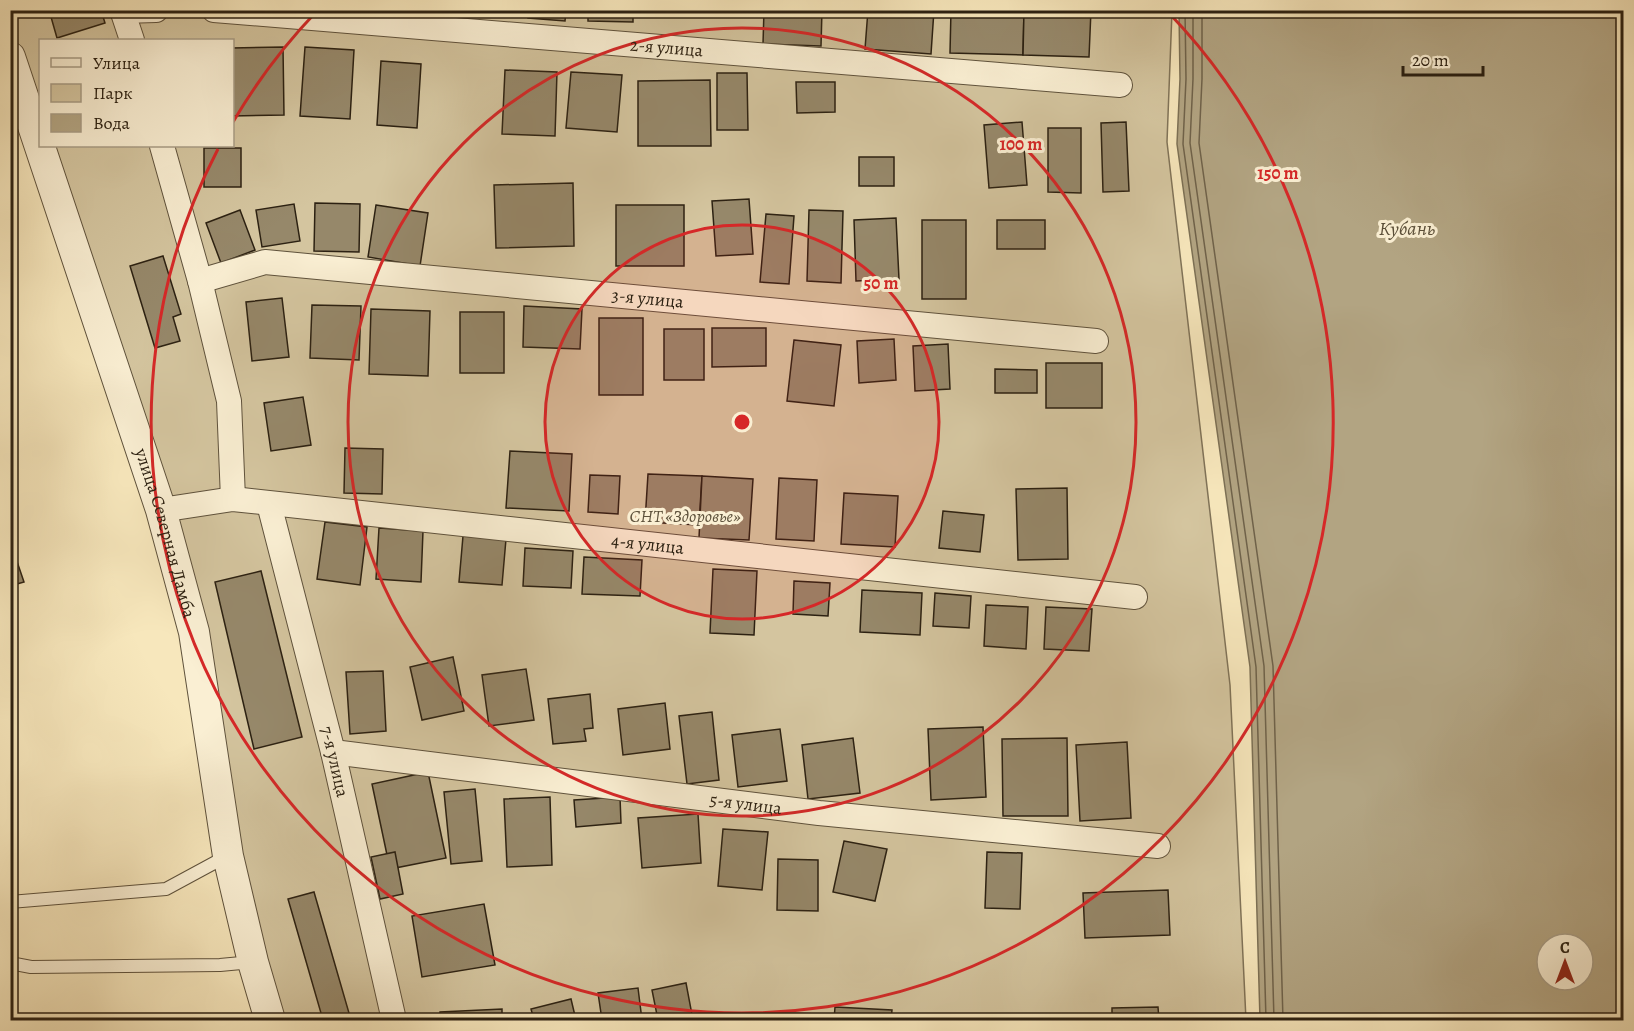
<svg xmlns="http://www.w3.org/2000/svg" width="1634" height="1031" viewBox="0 0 1634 1031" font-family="Alegreya,serif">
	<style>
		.green { fill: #d4c59f; stroke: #807358; stroke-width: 1.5; fill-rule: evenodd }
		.water { fill: #b2a482; stroke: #7c7055; stroke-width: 1.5; fill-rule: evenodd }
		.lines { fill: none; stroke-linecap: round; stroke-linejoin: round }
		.shore { stroke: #6f624a; stroke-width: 1.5 }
		.building { fill: #96886a; stroke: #2c2112; stroke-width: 1.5 }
		.service-casing { stroke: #5f523c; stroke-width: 14 }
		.minor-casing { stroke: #5f523c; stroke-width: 26 }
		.tertiary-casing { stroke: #5f523c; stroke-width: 32 }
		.service { stroke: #faefd3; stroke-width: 12 }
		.minor { stroke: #faefd3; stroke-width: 24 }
		.tertiary { stroke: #faefd3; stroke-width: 30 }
		.ring { fill: none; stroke: #d62828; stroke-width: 3 }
		.labels { text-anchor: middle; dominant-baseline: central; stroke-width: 6; stroke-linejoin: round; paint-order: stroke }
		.street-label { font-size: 18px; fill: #2c2112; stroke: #faefd3 }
		.park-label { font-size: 18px; font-style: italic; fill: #5e523c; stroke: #faefd3 }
		.water-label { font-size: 20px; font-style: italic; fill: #5b4f39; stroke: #faefd3 }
		.centre { fill: #d62828; stroke: #faefd3; stroke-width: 3 }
		.ring-label { font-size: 18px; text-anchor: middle; font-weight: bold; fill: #d62828; stroke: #faefd3; stroke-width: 6; stroke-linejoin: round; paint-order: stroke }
	</style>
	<rect width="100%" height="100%" fill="#f7e7bc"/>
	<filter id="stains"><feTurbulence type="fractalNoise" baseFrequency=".00333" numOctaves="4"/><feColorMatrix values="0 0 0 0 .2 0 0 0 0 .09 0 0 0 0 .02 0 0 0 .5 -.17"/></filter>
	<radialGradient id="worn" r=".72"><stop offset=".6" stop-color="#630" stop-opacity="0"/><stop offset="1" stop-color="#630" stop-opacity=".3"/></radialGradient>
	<!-- green -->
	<path class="green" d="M10 11H1172L1167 142 1230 685 1246 1020H270L194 632 11 57ZM40 40H232V146H40Z"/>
	<!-- water -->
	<path class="water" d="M1179 11H1623V1020H1260L1250 667 1177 144 1180 79ZM1547 944H1583V980H1547Z"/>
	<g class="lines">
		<!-- shore -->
		<g class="shore">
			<path d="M1185 10 1186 79 1183 144 1256 667 1266 1020"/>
			<path d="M1193 10V79L1190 143 1264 666 1274 1020"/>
			<path d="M1202 10V79L1199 143 1273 666 1283 1020"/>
		</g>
	</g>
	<!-- building -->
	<g class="building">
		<path d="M49 10H101L105 23 57 38Z"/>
		<path d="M389 10H433V15Z"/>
		<path d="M528 10H566L565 21 528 18Z"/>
		<path d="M588 10H633V22L588 21Z"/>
		<path d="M764 10H822L821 46 763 44Z"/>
		<path d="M868 10H934L931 54 865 49Z"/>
		<path d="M951 10H1024L1023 55 950 53Z"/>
		<path d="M1024 10H1091L1089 57 1023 55Z"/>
		<path d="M283 47 284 115 232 116V48Z"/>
		<path d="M305 47 354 50 350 119 300 116Z"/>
		<path d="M381 61 421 64 417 128 377 125Z"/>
		<path d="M505 70 557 72 555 136 502 134Z"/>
		<path d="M571 72 622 75 617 132 566 128Z"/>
		<path d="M717 73H747L748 130H717Z"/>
		<path d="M710 80 711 146H638V81Z"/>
		<path d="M796 82H835V112L797 113Z"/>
		<path d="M1022 122 1027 185 989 188 984 125Z"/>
		<path d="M1126 122 1129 191 1103 192 1101 123Z"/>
		<path d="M1048 128H1081V193L1048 192Z"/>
		<rect x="204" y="148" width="37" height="39"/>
		<rect x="859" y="157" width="35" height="29"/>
		<path d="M573 183 574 246 496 248 494 185Z"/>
		<path d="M749 199 753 254 716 256 712 201Z"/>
		<path d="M315 203 360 204 359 252 314 251Z"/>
		<path d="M294 204 300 241 262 247 256 210Z"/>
		<path d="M376 205 428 213 420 266 368 257Z"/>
		<rect x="616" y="205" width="68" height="61"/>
		<path d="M240 210 255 250 221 263 206 223Z"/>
		<path d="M809 210 843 211 841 283 807 281Z"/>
		<path d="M766 214 794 216 789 284 760 282Z"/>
		<path d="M896 218 899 279 856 281 854 220Z"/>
		<rect x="922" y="220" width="44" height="79"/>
		<rect x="997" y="220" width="48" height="29"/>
		<path d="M163 256 181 314 173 317 180 341 155 348 130 266Z"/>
		<path d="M282 298 289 357 252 361 246 302Z"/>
		<path d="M312 305 361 306 359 360 310 358Z"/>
		<path d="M524 306 582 309 580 349 523 347Z"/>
		<path d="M371 309 430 311 428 376 369 374Z"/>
		<rect x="460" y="312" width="44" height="61"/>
		<rect x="599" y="318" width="44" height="77"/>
		<path d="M712 328H766V366L712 367Z"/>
		<rect x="664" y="329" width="40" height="51"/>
		<path d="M894 339 896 380 859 383 857 341Z"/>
		<path d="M794 340 841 345 834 406 787 401Z"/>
		<path d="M948 344 950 389 915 391 913 346Z"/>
		<rect x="1046" y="363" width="56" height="45"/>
		<path d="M995 369 1037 370V393H995Z"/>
		<path d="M303 397 311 445 271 451 264 403Z"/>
		<path d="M345 448 383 449 382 494 344 493Z"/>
		<path d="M510 451 572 454 569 511 506 508Z"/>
		<path d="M648 474 702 476 699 525 645 522Z"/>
		<path d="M590 475 620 476 618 514 588 512Z"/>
		<path d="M702 476 753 479 749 540 699 538Z"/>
		<path d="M779 478 817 480 814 541 776 539Z"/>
		<path d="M1067 488 1068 559 1018 560 1016 489Z"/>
		<path d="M844 493 898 496 895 547 841 544Z"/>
		<path d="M943 511 984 515 980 552 939 548Z"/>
		<path d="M325 522 367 527 360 585 317 579Z"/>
		<path d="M379 528 423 531 421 582 376 579Z"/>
		<path d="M463 536 506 539 502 585 459 582Z"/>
		<path d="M10 541 24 582 10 586Z"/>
		<path d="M525 548 573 551 571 588 523 586Z"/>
		<path d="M584 557 642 560 640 596 582 594Z"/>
		<path d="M713 569 757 571 754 635 710 633Z"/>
		<path d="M261 571 302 737 254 749 215 582Z"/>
		<path d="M794 581 830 583 828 616 793 614Z"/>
		<path d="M862 590 922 593 920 635 860 632Z"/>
		<path d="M935 593 971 596 969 628 933 626Z"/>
		<path d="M986 605 1028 607 1026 649 984 646Z"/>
		<path d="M1046 607 1092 609 1089 651 1044 649Z"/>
		<path d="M453 657 464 711 422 720 410 667Z"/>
		<path d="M526 669 534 720 489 726 482 675Z"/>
		<path d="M383 671 386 731 350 734 346 672Z"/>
		<path d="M590 694 593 728 584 729 586 741 553 744 548 699Z"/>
		<path d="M665 703 670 749 623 755 618 709Z"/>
		<path d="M712 712 719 780 687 784 679 716Z"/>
		<path d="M983 727 986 797 931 800 928 729Z"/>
		<path d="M780 729 787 781 738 787 732 735Z"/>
		<path d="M853 738 860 793 808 799 802 745Z"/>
		<path d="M1067 738 1068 816H1003L1002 739Z"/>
		<path d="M1127 742 1131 818 1080 821 1076 745Z"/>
		<path d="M428 772 446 858 390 869 372 784Z"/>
		<path d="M475 789 482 861 451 864 444 792Z"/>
		<path d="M550 797 552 865 507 867 504 799Z"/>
		<path d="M620 797 621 823 576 827 574 800Z"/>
		<path d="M698 814 701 863 642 868 638 818Z"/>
		<path d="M723 829 768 832 762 890 718 886Z"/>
		<path d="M844 841 887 849 875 901 833 892Z"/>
		<path d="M395 852 403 894 380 899 371 857Z"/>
		<path d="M987 852 1022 853 1020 909 985 908Z"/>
		<path d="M778 859 818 860V911L777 910Z"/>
		<path d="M1168 890 1170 935 1085 938 1083 893Z"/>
		<path d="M314 892 351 1020H323L288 899Z"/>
		<path d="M484 904 495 965 422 977 412 916Z"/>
		<path d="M686 983 693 1020H658L652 990Z"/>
		<path d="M638 988 642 1020H602L598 993Z"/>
		<path d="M571 999 576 1020H534L531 1009Z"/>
		<path d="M835 1007 892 1010 891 1020H834Z"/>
		<path d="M1158 1007 1159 1020H1112V1008Z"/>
		<path d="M502 1009V1020H440V1012Z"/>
		<path d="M782 1013 822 1014V1020H782Z"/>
	</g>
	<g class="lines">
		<!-- service casing -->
		<g class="service-casing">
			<g id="service">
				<path d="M10 902 166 889 227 856"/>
				<path d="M10 963 31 967 220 965 252 962"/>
			</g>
		</g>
		<!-- minor casing -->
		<g class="minor-casing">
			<g id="minor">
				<path d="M122 10 132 40"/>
				<path id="s1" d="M214 10 1120 85"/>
				<path d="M122 11 156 10"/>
				<path d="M162 146 200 281 229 401 233 499"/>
				<path id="s2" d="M200 281 265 262 1096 341"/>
				<path id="s3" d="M269 504 333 752 394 1020"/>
				<path id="s4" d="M161 510 233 499 1135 597"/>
				<path id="s5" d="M333 752 819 813 1158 846"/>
			</g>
		</g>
		<!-- tertiary casing -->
		<g class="tertiary-casing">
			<g id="tertiary">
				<path id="s6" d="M10 57 161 510 194 632 228 856 253 962 270 1020"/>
			</g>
		</g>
		<!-- service -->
		<use href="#service" class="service"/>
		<!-- minor -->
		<use href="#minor" class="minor"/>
		<!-- tertiary -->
		<use href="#tertiary" class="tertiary"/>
	</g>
	<!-- distance rings -->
	<circle cx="742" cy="422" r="197" fill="#d62828" fill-opacity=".12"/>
	<g class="ring">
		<circle cx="742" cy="422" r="197"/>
		<circle cx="742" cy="422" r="394"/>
		<path d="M233 122A591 591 0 0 1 317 11M1167 11A591 591 0 1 1 218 149"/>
	</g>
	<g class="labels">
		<!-- street labels -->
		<g class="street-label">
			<text stroke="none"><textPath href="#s1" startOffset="454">2-я улица</textPath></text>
			<text stroke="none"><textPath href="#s2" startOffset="452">3-я улица</textPath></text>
			<text stroke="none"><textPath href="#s6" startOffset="501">улица Северная Дамба</textPath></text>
			<text stroke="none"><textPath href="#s4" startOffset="490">4-я улица</textPath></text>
			<text stroke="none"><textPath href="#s3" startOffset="266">7-я улица</textPath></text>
			<text stroke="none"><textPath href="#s5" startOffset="416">5-я улица</textPath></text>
		</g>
		<!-- park labels -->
		<g class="park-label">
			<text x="685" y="516">СНТ «Здоровье»</text>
		</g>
		<!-- water labels -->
		<g class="water-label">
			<text x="1407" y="228">Кубань</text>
		</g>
	</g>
	<circle cx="742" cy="422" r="9" class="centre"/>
	<g class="ring-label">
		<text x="1021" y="150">100 m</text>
		<text x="1278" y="179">150 m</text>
		<text x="881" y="289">50 m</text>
	</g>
	<!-- margin -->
	<rect width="1634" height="1031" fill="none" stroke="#f7e7bc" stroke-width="36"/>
	<rect x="12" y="12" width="1610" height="1007" fill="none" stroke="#2c2112" stroke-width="3"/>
	<rect x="18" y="18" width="1598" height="995" fill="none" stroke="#2c2112" stroke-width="1.5"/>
	<!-- legend -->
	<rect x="39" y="39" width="195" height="108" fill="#faefd3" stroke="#a89d86" stroke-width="1.5"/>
	<rect x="51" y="58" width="30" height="9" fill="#faefd3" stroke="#a89d86" stroke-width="1.5"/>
	<text x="93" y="69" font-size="18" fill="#2c2112">Улица</text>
	<rect x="51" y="84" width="30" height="18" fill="#d4c59f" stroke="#a89d86" stroke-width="1.5"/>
	<text x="93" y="99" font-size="18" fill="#2c2112">Парк</text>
	<rect x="51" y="114" width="30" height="18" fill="#b2a482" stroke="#a89d86" stroke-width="1.5"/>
	<text x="93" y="129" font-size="18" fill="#2c2112">Вода</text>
	<!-- north arrow -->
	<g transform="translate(1565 962)"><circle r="28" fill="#faefd3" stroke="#a89d86" stroke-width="1.5"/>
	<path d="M0-4.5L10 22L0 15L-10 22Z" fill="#8f2418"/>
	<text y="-9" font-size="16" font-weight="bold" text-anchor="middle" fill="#2c2112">С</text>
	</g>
	<!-- scale -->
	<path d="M1403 66v9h80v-9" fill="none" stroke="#2c2112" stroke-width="3"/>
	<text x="1412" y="66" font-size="18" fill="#2c2112" stroke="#faefd3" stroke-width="4.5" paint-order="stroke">20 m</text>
	<rect width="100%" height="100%" filter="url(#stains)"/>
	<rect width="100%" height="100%" fill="url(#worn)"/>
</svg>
